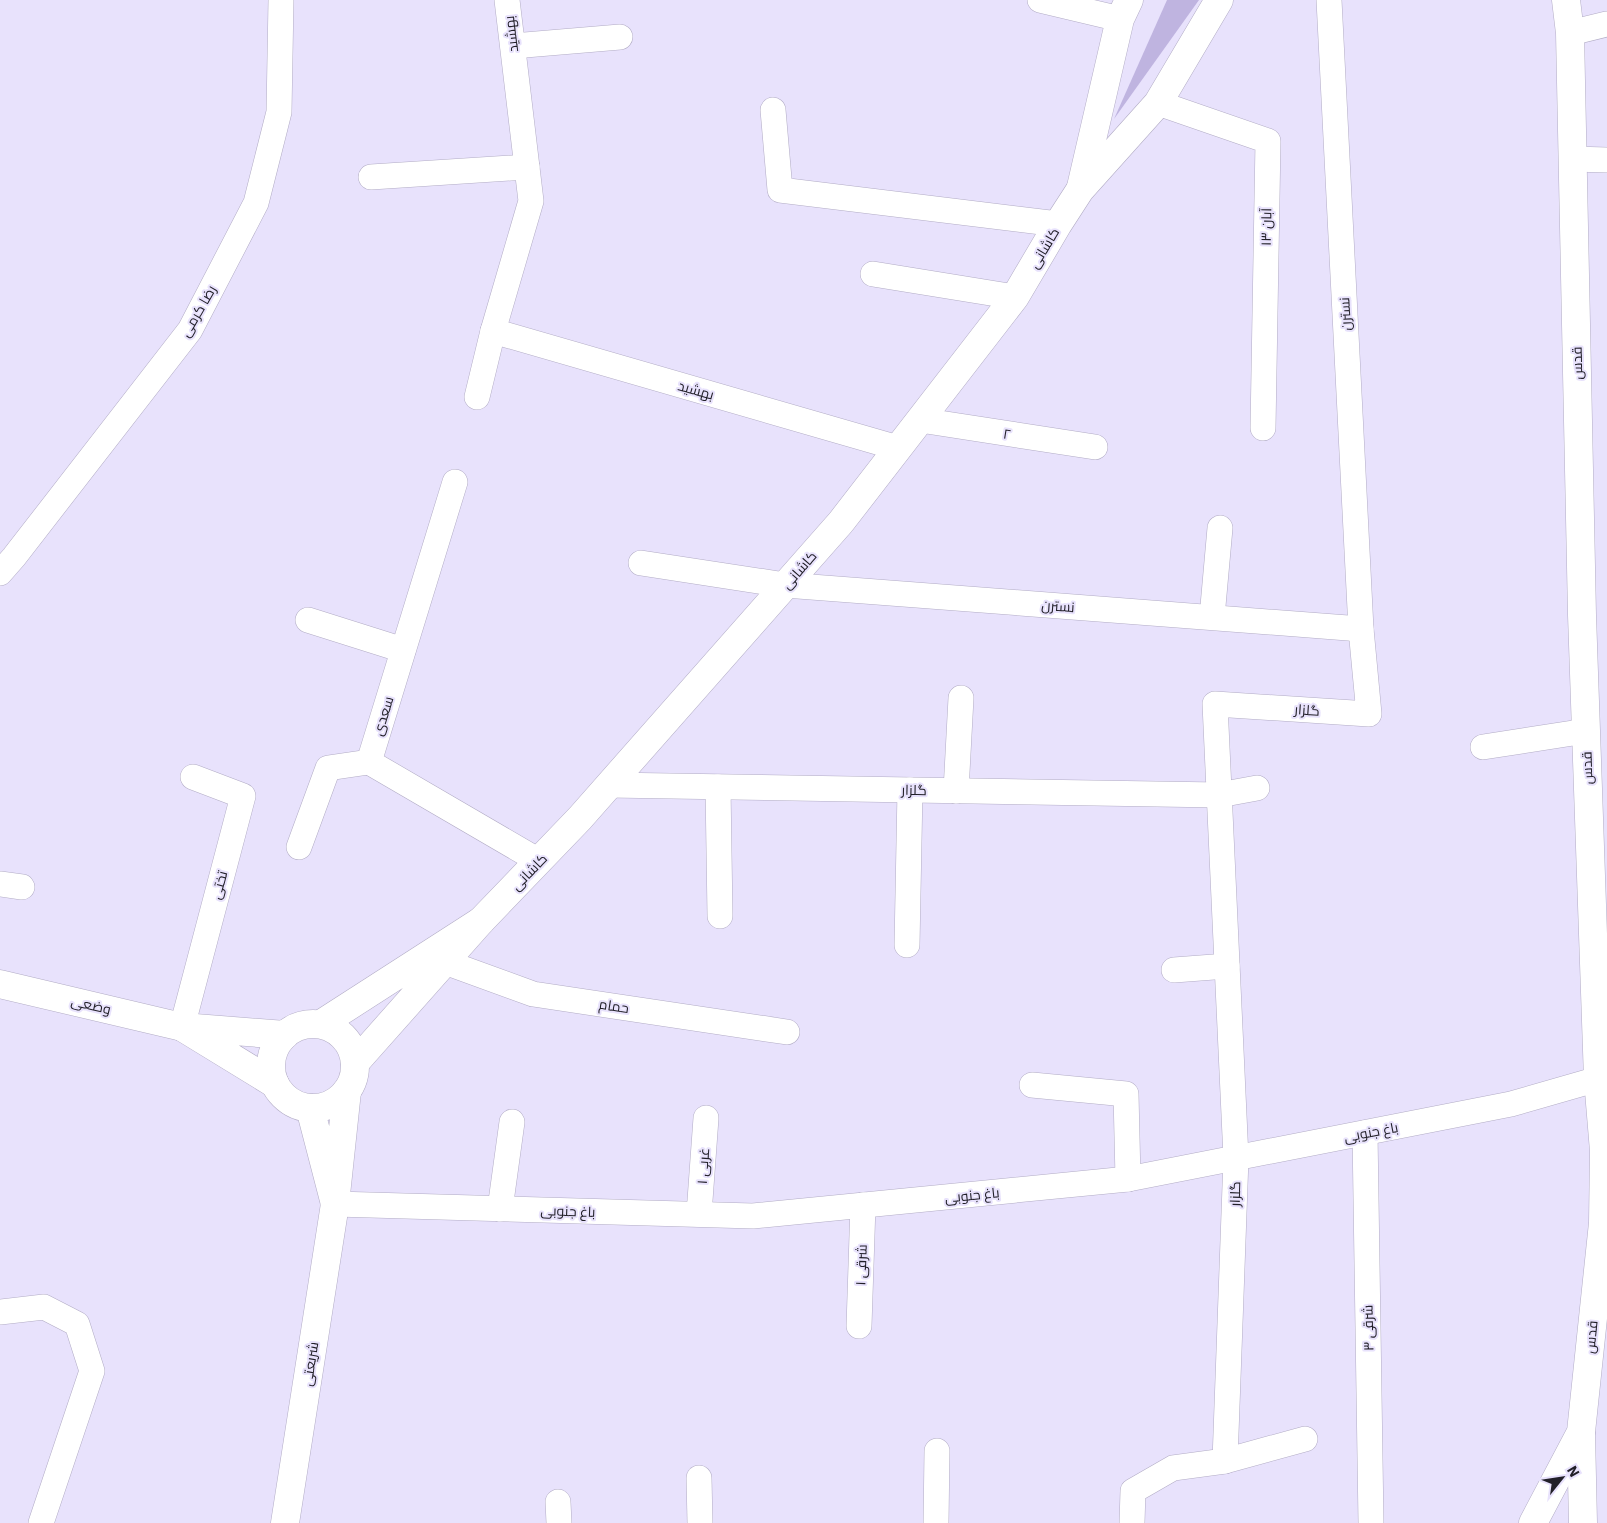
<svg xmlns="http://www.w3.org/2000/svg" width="1607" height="1523" viewBox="0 0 1607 1523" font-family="'IBM Plex Sans',Cairo,sans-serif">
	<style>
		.grass { fill: #bfb4e0 }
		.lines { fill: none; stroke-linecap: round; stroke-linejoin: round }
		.street-casing { stroke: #b2acc5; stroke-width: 26 }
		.secondary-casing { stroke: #b2acc5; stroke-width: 29 }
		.street { stroke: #fff; stroke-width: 25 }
		.secondary { stroke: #fff; stroke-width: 28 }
		.labels { text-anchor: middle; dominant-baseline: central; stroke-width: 4; stroke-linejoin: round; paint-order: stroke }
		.street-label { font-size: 14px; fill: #222029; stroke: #e8e2fc }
	</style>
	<rect width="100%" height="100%" fill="#e8e2fc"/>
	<!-- grass -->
	<path class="grass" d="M1167 0H1199L1114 119Z"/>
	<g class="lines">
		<!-- street casing -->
		<g class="street-casing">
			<g id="street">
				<path d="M1040 0 1120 19"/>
				<path d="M1570 33 1607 24"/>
				<path d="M513 46 620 37"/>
				<path d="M1158 103 1268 141 1263 428"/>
				<path d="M773 110 780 190 1058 224"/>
				<path d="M1573 159 1607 160"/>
				<path d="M371 177 527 167"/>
				<path d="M873 274 1015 297"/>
				<path d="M493 331 898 448"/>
				<path d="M477 397 493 331 531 201 507 0"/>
				<path d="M920 420 1095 447"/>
				<path d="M455 482 369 762 539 861"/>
				<path d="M641 563 785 585 1361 629"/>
				<path d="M0 573 14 557 190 330 256 203 279 112 281 0"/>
				<path d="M1212 617 1220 528"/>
				<path d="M308 620 403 650"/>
				<path d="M1483 747 1586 731"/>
				<path d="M609 785 1219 795 1257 788"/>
				<path d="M718 787 720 916"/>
				<path d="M956 791 961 698"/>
				<path d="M299 847 328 768 369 762"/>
				<path d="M0 884 22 887"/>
				<path d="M907 945 910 790"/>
				<path d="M445 962 533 994 787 1032"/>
				<path d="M1174 970 1227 966"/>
				<path d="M182 1027 243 796 193 777"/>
				<path d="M1032 1085 1126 1094 1128 1179"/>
				<path d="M1365 1133 1371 1523"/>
				<path d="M335 1204 753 1216 1128 1179 1511 1104 1598 1079"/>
				<path d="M500 1209 512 1122"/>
				<path d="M699 1214 706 1118"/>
				<path d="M0 1312 44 1307 77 1324 92 1371 41 1523"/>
				<path d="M859 1326 863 1205"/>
				<path d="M1225 1461 1305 1439"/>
				<path d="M699 1478 700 1523"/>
				<path d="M558 1502 559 1523"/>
				<path d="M936 1523 937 1451"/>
				<path d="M1132 1523 1133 1491 1173 1468 1225 1461 1236 1158 1215 704 1369 714 1361 629 1329 0"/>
			</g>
		</g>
		<!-- secondary casing -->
		<g class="secondary-casing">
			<g id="secondary">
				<path d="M1081 187 1120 19 1129 0"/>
				<path d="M481 921 580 818 841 522 1015 297 1058 224 1080 190 1158 103 1219 0"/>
				<path d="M0 984 182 1027"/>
				<circle cx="313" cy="1066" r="42"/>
				<path d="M321 1024 481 921 355 1063"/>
				<path d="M275 1084 182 1027 285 1035"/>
				<path d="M310 1108 335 1204 347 1091"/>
				<path d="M1581 1434 1583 1523"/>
				<path d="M285 1523 335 1204"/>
				<path d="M1533 1523 1581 1432 1603 1223 1604 1151 1598 1079 1582 615 1570 33 1566 0"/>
			</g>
		</g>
		<!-- street -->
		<use href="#street" class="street"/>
		<!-- secondary -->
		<use href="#secondary" class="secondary"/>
	</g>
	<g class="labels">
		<!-- street labels -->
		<g class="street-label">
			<text transform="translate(511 34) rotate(-97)">بهشید</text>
			<text transform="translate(1266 227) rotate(-89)">۱۳ آبان</text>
			<text transform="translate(1044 248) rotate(-59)">کاشانی</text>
			<text transform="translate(198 311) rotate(-60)">رضا کرمی</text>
			<text transform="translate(1345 314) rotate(-93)">نسترن</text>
			<text transform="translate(1577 363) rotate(-91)">قدس</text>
			<text transform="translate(696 390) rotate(16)">بهشید</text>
			<text transform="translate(1007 434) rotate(9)">۲</text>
			<text transform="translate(799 570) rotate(-49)">کاشانی</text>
			<text transform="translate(1058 606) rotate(4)">نسترن</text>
			<text transform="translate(1307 710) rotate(4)">گلزار</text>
			<text transform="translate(383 716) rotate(-73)">سعدی</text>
			<text transform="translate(1587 768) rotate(-92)">قدس</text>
			<text transform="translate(914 790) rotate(1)">گلزار</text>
			<text transform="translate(529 872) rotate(-46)">کاشانی</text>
			<text transform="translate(219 885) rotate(-75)">تختی</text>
			<text transform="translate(91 1005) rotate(13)">وضعی</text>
			<text transform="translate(614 1006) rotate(9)">حمام</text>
			<text transform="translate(1371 1132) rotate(-11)">باغ جنوبی</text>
			<text transform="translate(703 1166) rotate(-86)">۱ غربی</text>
			<text transform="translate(1235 1194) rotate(-88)">گلزار</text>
			<text transform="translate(972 1195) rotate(-6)">باغ جنوبی</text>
			<text transform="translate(568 1211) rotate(2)">باغ جنوبی</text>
			<text transform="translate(861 1265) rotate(-88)">۱ شرقی</text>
			<text transform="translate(1368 1328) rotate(-91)">۳ شرقی</text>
			<text transform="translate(1591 1337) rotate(-84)">قدس</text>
			<text transform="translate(310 1364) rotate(-81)">شریعتی</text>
		</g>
	</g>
	<!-- north arrow -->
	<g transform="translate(1562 1478) rotate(60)" stroke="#e8e2fc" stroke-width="4" paint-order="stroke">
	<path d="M0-4L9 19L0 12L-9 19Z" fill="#222029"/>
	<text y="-8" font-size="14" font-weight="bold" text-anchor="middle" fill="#222029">N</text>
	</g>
</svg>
